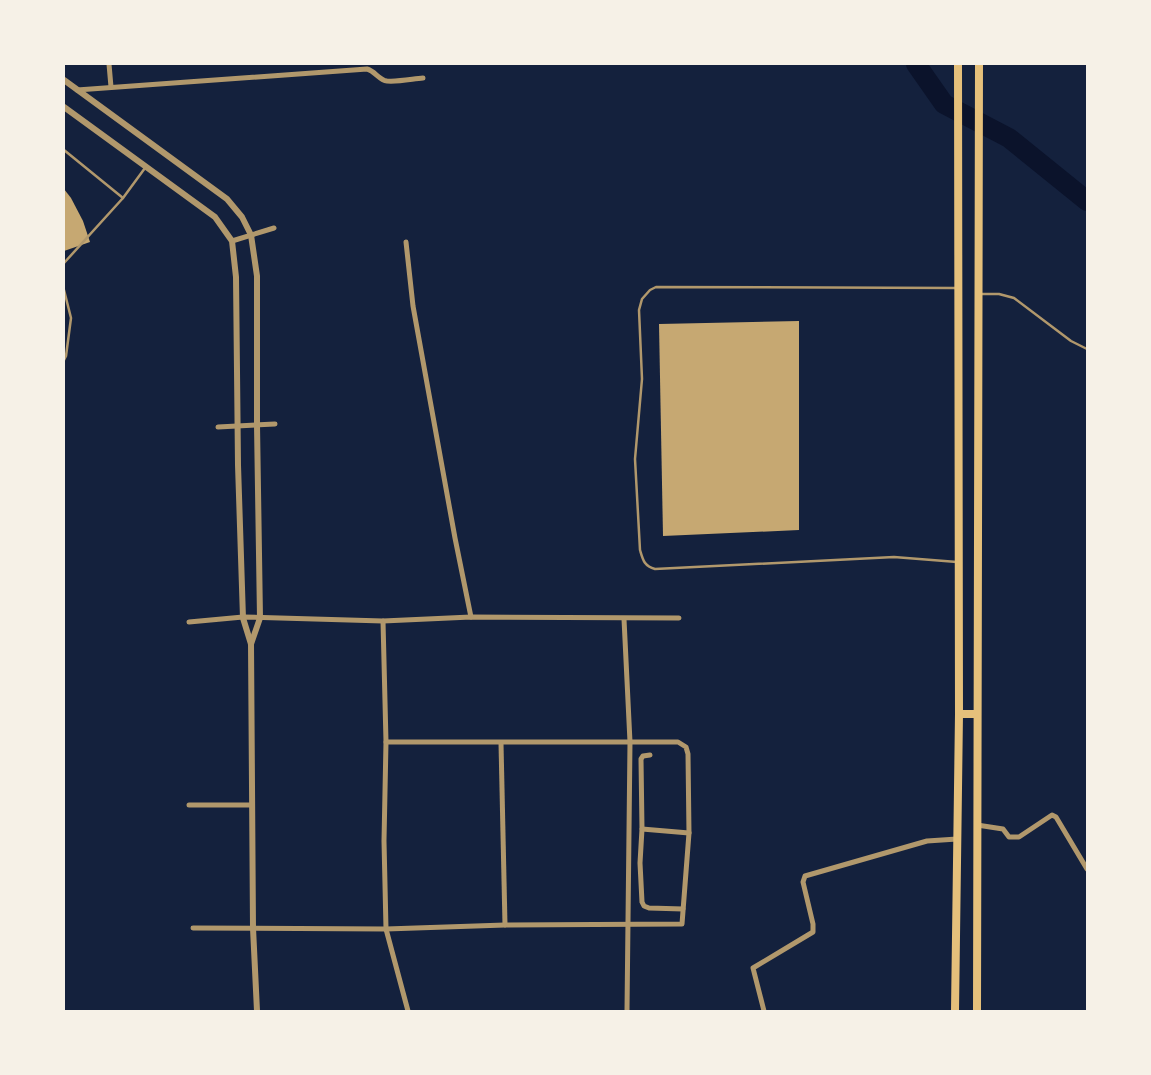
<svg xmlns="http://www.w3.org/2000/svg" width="1151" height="1075" viewBox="0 0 1151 1075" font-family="Commissioner,sans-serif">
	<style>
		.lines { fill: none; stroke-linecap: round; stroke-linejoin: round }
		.river { stroke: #0b132b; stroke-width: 20 }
		.building { fill: #c6a872 }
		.service { stroke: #b1986c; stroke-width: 2.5 }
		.minor { stroke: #b1986c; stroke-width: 5 }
		.tertiary { stroke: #b1986c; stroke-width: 6 }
		.trunk { stroke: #e5c07b; stroke-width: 8 }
	</style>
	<rect width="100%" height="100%" fill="#14213d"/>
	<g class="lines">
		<!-- river -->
		<path class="river" d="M916 64 944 104 1009 138 1087 201"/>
	</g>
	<!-- building -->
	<g class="building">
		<path d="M64 189 71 198 83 221 90 242 64 251Z"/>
		<path d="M799 321V530L663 536 659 324Z"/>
	</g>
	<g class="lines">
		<!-- service -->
		<g class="service">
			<path d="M64 150 123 198"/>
			<path d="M64 263 123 198 145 168"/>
			<path d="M956 288 656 287 650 290 642 299 639 310 642 379 635 459 640 550C643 560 644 566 655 569L894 557 957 562"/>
			<path d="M64 290 71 318 66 356 64 360"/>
			<path d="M979 294H999L1014 298 1071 341 1087 349"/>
		</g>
		<!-- minor -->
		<g class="minor">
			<path d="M109 64 111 87"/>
			<path d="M77 90 367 69C375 71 379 80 387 81 398 82 412 79 423 78"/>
			<path d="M232 241 274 228"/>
			<path d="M406 242 413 306 455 538 471 617"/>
			<path d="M218 427 275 424"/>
			<path d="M624 619 630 742 627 1011"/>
			<path d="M383 621 386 742 384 841 386 929 408 1011"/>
			<path d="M189 622 243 617 383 621 471 617 679 618"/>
			<path d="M501 743 505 925"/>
			<path d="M189 805H252"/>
			<path d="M977 825 1003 829 1009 837H1019L1052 815 1056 817 1087 869"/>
			<path d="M642 829 641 759 643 756 650 755"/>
			<path d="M683 909 649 908 644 906 642 902 640 863 642 829 689 833"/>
			<path d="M193 928 386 929 505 925 682 924 689 833 688 754 686 747 678 742H386"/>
			<path d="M764 1011 753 968 813 932V924L803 882 805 876 927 841 957 839"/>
		</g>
		<!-- tertiary -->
		<g class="tertiary">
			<path d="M64 80 227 199 242 217 251 235 257 276V425L260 618 251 644"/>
			<path d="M64 107 215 217 232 241 236 277 238 465 243 618 251 644 253 928 257 1011"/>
		</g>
		<!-- trunk -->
		<g class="trunk">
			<path d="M959 714H977"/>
			<path d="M955 1011 959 714 958 64"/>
			<path d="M977 1011 979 64"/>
		</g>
	</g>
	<!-- border -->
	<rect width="1151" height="1075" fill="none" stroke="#f6f1e7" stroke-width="130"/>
</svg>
